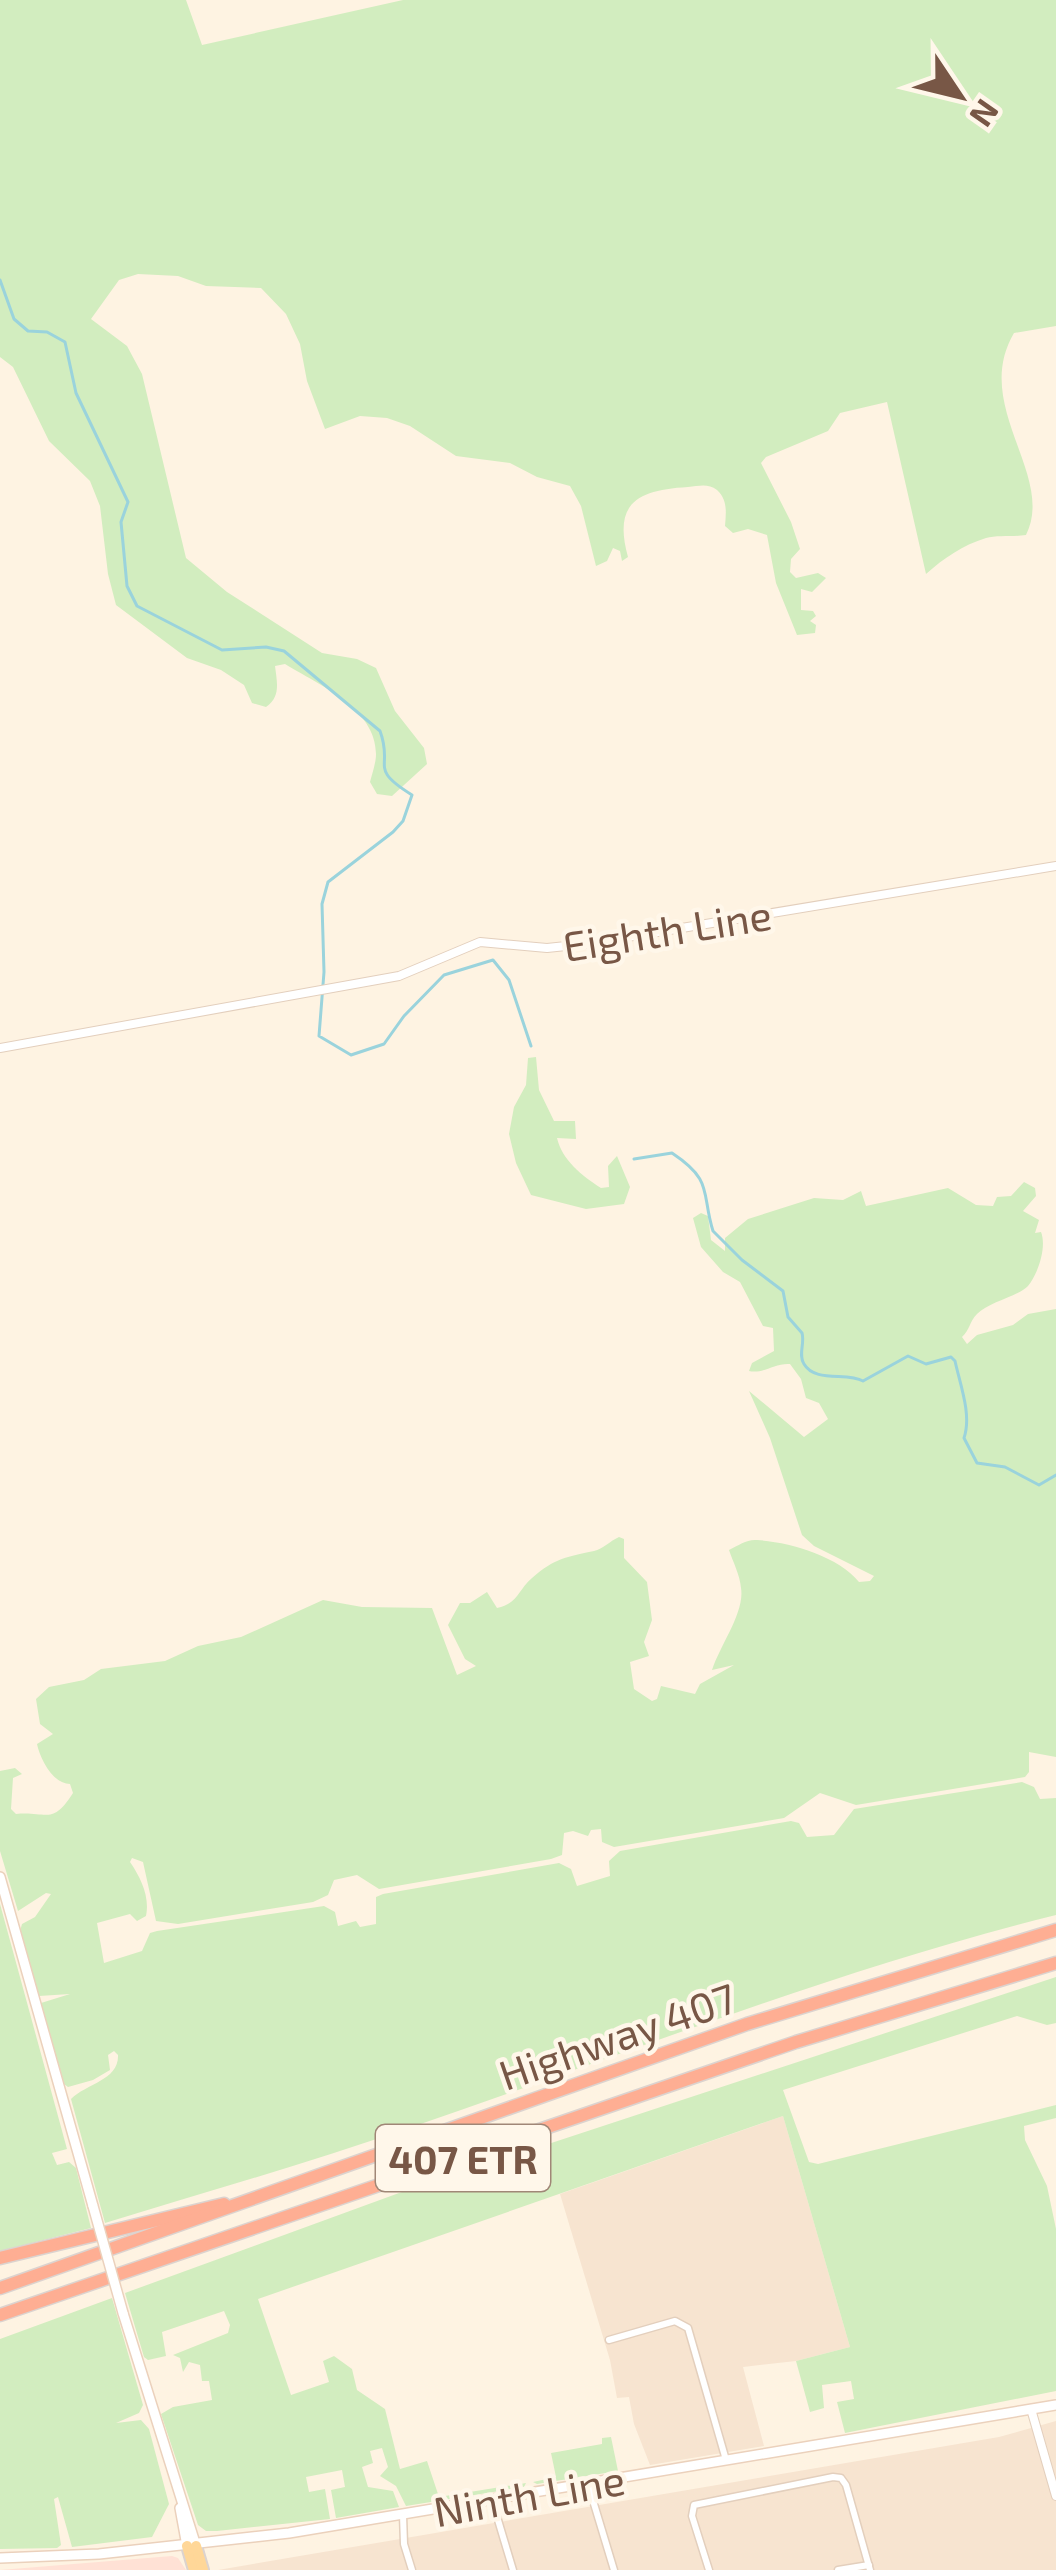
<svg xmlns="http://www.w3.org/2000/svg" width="1056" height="2570" viewBox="0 0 1056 2570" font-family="'Exo 2',sans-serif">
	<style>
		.residential { fill: #f7e4d0 }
		.commercial { fill: #ffe1d5 }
		.green { fill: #d2edbf }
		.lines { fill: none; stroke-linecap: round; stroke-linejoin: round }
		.stream { stroke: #9ad3dc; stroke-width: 3 }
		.minor-casing { stroke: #e3cfbd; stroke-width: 9 }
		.tertiary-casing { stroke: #e3cfbd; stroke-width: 10 }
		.secondary-casing { stroke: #ebd1bc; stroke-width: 12 }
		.primary-casing { stroke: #dcd3cf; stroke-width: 14 }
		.motorway-casing { stroke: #dcd3cf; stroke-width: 15 }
		.minor { stroke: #fff; stroke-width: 6 }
		.tertiary { stroke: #fff; stroke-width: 8 }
		.secondary { stroke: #fff; stroke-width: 9 }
		.primary { stroke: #ffd798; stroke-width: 10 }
		.motorway { stroke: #feae93; stroke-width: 12 }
		.secondary-bridge-casing { stroke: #ebd1bc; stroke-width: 12; stroke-linecap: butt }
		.secondary-bridge { stroke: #fff; stroke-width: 9 }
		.labels { text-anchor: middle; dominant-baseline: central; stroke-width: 9; stroke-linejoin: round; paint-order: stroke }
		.shield { fill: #fff7ea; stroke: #a08777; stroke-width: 3 }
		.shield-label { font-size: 39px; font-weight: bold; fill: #785746 }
		.street-label { font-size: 42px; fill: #785746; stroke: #fff7ea }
	</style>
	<rect width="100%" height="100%" fill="#fef3e2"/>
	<!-- residential -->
	<g class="residential">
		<path d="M783 2116 850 2347 796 2361 743 2367 764 2446 650 2465 634 2424 629 2397 617 2398 610 2360 560 2194Z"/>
		<path d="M1056 2421V2570H218L999 2437Z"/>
	</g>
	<!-- commercial -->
	<path class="commercial" d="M172 2556 178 2558 186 2570H0Z"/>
	<!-- green -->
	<g class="green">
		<path d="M0 0H186L202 45 403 0H1056V326L1014 333C971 406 1056 475 1026 535 1013 537 997 535 986 538 963 545 944 558 926 574L887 402 840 413 828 431 766 457 761 463 791 522 800 549 791 559 790 572 796 578 818 573 826 578 812 592 801 589V610L813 611 816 616 810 621 816 625 815 633 797 635 776 583 767 535 748 529 733 533 725 526C726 513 728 500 717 490 708 483 699 486 688 487 637 490 613 503 628 557L622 561 620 551 613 548 607 561 596 566 581 506 570 486 537 477 510 463 456 456 410 426 387 418 360 416 325 429 307 381 300 344 286 314 261 288 206 286 178 276 138 274 119 280 91 319 127 346 142 374 186 558 227 592 322 653 357 659 376 668 395 711 424 748 427 764 392 796 377 794 370 782C372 774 376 763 376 754 376 708 319 685 285 664L275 666C277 682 281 697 266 707L252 703 244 685 221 670 187 658 116 605 108 574 100 506 90 481 49 441 13 367 0 357Z"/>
		<path d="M536 1057 539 1090 554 1121H575L576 1139 557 1138C562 1160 582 1176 601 1188L609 1187 608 1166 617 1156 630 1187 624 1204 586 1209 531 1195 516 1163 509 1134 514 1107 526 1085 528 1058Z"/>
		<path d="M1024 1182 1035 1188 1036 1196 1023 1211 1039 1220 1035 1233 1041 1232C1047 1247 1038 1274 1028 1286 1019 1296 989 1302 977 1314 969 1322 970 1330 962 1337L967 1344 977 1335 1013 1325 1028 1314 1056 1309V1757L1029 1752V1772L1025 1777 856 1805 820 1793 784 1818 614 1847 602 1842 601 1829 591 1830 588 1836 573 1831 564 1833 562 1855 551 1859 379 1889 357 1875 334 1880 328 1895 313 1902 178 1924 156 1921 143 1862 132 1858 130 1862C141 1878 150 1897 146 1916L137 1921 130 1914 97 1923 104 1963 142 1951 150 1933 157 1931 324 1906 335 1912 338 1926 356 1921 360 1927 376 1924V1897L383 1894 559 1863 571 1869 577 1886 610 1876 609 1861 620 1851 791 1821 799 1823 807 1837 834 1835 854 1809 1022 1782 1034 1787 1040 1799 1056 1798V1915C835 1970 623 2055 409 2128 308 2163 206 2192 105 2223L71 2099C87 2083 119 2080 118 2055L114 2051 108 2055 110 2070 93 2080 68 2087 64 2084 41 2003 70 1994 39 1996 20 1931 22 1924 35 1917 51 1894 46 1893 18 1911 0 1851V1771L15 1768 22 1774 13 1778 11 1809 16 1814C47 1811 52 1826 73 1793L70 1784C53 1784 40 1759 37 1744L53 1734 40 1724 36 1699 49 1687 84 1680 101 1669 165 1661 198 1646 241 1637 323 1600 362 1607 432 1608 457 1675 476 1666 465 1659 448 1625 460 1603H470L487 1592 497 1608C519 1603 517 1591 532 1578 555 1558 566 1557 594 1551 603 1549 610 1541 619 1537L624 1539V1558L647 1582 652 1620 644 1642 649 1656 630 1662 634 1689 652 1701 657 1699 661 1686 695 1694 700 1684 734 1665 712 1670C720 1645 745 1612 741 1588 740 1575 733 1562 729 1550 739 1545 747 1539 757 1540 790 1542 838 1556 859 1582L870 1581 874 1576 814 1546 802 1535 770 1438 749 1391 804 1437 828 1419 819 1403 806 1398 801 1379 790 1364C774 1363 764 1374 749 1371L752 1363 774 1351 773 1328 763 1326 740 1282 723 1272 701 1247 693 1218 701 1213 708 1216 711 1240 725 1251V1238L748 1219 814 1198 843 1200 861 1191 866 1206 948 1188 976 1205 993 1206 997 1197 1011 1196Z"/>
		<path d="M0 1904 67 2149 52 2153 57 2165 69 2162 76 2168 91 2228 0 2251Z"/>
		<path d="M1056 1977V2023L1047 2025 1017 2016 783 2090 809 2162 818 2164 1056 2105V2118L1024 2126 1025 2140 1047 2186 1056 2229V2391L845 2433 837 2402 854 2399 851 2381 822 2385 824 2408 810 2412 796 2361 850 2347 783 2116 258 2299 291 2395 329 2382 323 2361 334 2356 352 2369 357 2390 385 2409 400 2469 427 2461 439 2497 526 2483 524 2487 406 2506 396 2486 380 2476 388 2467 382 2448 370 2451 373 2463 362 2467 368 2487 393 2491 399 2507 336 2518 331 2490 345 2487 342 2470 306 2477 309 2492 325 2489 330 2519 217 2531H206L198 2525 161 2414 173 2407 212 2400 209 2381H202L200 2365 189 2362 183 2372 180 2358 173 2355 228 2333 230 2325 224 2311 162 2332 166 2356 148 2360 144 2357 125 2293 399 2193Z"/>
		<path d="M112 2298 143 2405 139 2413 116 2423 141 2420 149 2429 169 2504 152 2537 72 2547 58 2497 54 2499 61 2545 57 2548 0 2549V2339Z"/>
		<path d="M611 2437 618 2471 537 2484 533 2482 556 2477 551 2453 602 2444V2438Z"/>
	</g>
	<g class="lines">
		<!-- stream -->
		<g class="stream">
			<path d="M0 280 14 319 28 331 47 332 65 342 76 393 128 502 121 522 127 586 137 606 222 650 266 647 284 651 380 731C394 768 367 767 412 795L403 821 393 832 328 882 322 904 324 972 319 1036 351 1055 384 1044 404 1016 444 975 493 960 509 980 531 1046"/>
			<path d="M634 1159 672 1153C714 1181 701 1192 713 1231L742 1260 783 1291 788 1317 802 1333C805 1343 798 1355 804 1364 815 1383 847 1372 863 1381L908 1356 926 1364 951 1357 955 1361C960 1384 972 1415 964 1438L977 1463 1005 1467 1039 1485 1056 1475"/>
		</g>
		<!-- minor casing -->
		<g class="minor-casing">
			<g id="minor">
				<path d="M609 2340 675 2321 688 2328 726 2460"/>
				<path d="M588 2484 614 2570"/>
				<path d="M492 2500 513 2570"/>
				<path d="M403 2515 404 2544 412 2570"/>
				<path d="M709 2570 692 2516 694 2505 833 2477 841 2478 846 2485 870 2570"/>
				<path d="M838 2570 869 2565"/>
			</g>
		</g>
		<!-- tertiary casing -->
		<g class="tertiary-casing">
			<g id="tertiary">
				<path d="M0 1048 399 976 480 942 547 948 585 944 1056 866"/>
				<path d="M1031 2409 1056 2496"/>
			</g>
		</g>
		<!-- secondary casing -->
		<g class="secondary-casing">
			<g id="secondary">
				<path d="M0 1877 93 2206"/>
				<path d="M123 2313 196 2546"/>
				<path d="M180 2508 187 2546"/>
				<path d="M0 2558 99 2554 289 2533 1056 2405"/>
			</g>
		</g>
		<!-- primary casing -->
		<g class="primary-casing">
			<g id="primary">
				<path d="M187 2546 194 2570"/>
				<path d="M196 2546 203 2570"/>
			</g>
		</g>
		<!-- motorway casing -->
		<g class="motorway-casing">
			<g id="motorway">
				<path d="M0 2258 224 2204"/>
				<path d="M0 2288 747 2024 1056 1930"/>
				<path d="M0 2315 796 2042 1056 1963"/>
			</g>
		</g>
		<!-- minor -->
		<use href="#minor" class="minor"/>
		<!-- tertiary -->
		<use href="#tertiary" class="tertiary"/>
		<!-- secondary -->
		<use href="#secondary" class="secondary"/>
		<!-- primary -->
		<use href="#primary" class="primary"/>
		<!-- motorway -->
		<use href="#motorway" class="motorway"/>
		<!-- secondary-bridge casing -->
		<g class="secondary-bridge-casing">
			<path id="secondary-bridge" d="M93 2206 123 2313"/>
		</g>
		<!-- secondary-bridge -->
		<use href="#secondary-bridge" class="secondary-bridge"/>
	</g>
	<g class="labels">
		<!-- shield labels -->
		<rect class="shield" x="376" y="2125" width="174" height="66" rx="9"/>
		<g class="shield-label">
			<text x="463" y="2158">407 ETR</text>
		</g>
		<!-- street labels -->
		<g class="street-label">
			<text transform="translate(667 929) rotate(-9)">Eighth Line</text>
			<text transform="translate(617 2035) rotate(-19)">Highway 407</text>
			<text transform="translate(529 2494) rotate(-10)">Ninth Line</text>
		</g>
	</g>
	<!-- north arrow -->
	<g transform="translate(960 96) rotate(125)" stroke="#fff7ea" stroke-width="9" paint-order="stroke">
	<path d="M0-9L21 45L0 30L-21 45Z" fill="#785746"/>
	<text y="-18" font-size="33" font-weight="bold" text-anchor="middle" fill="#785746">N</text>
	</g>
</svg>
